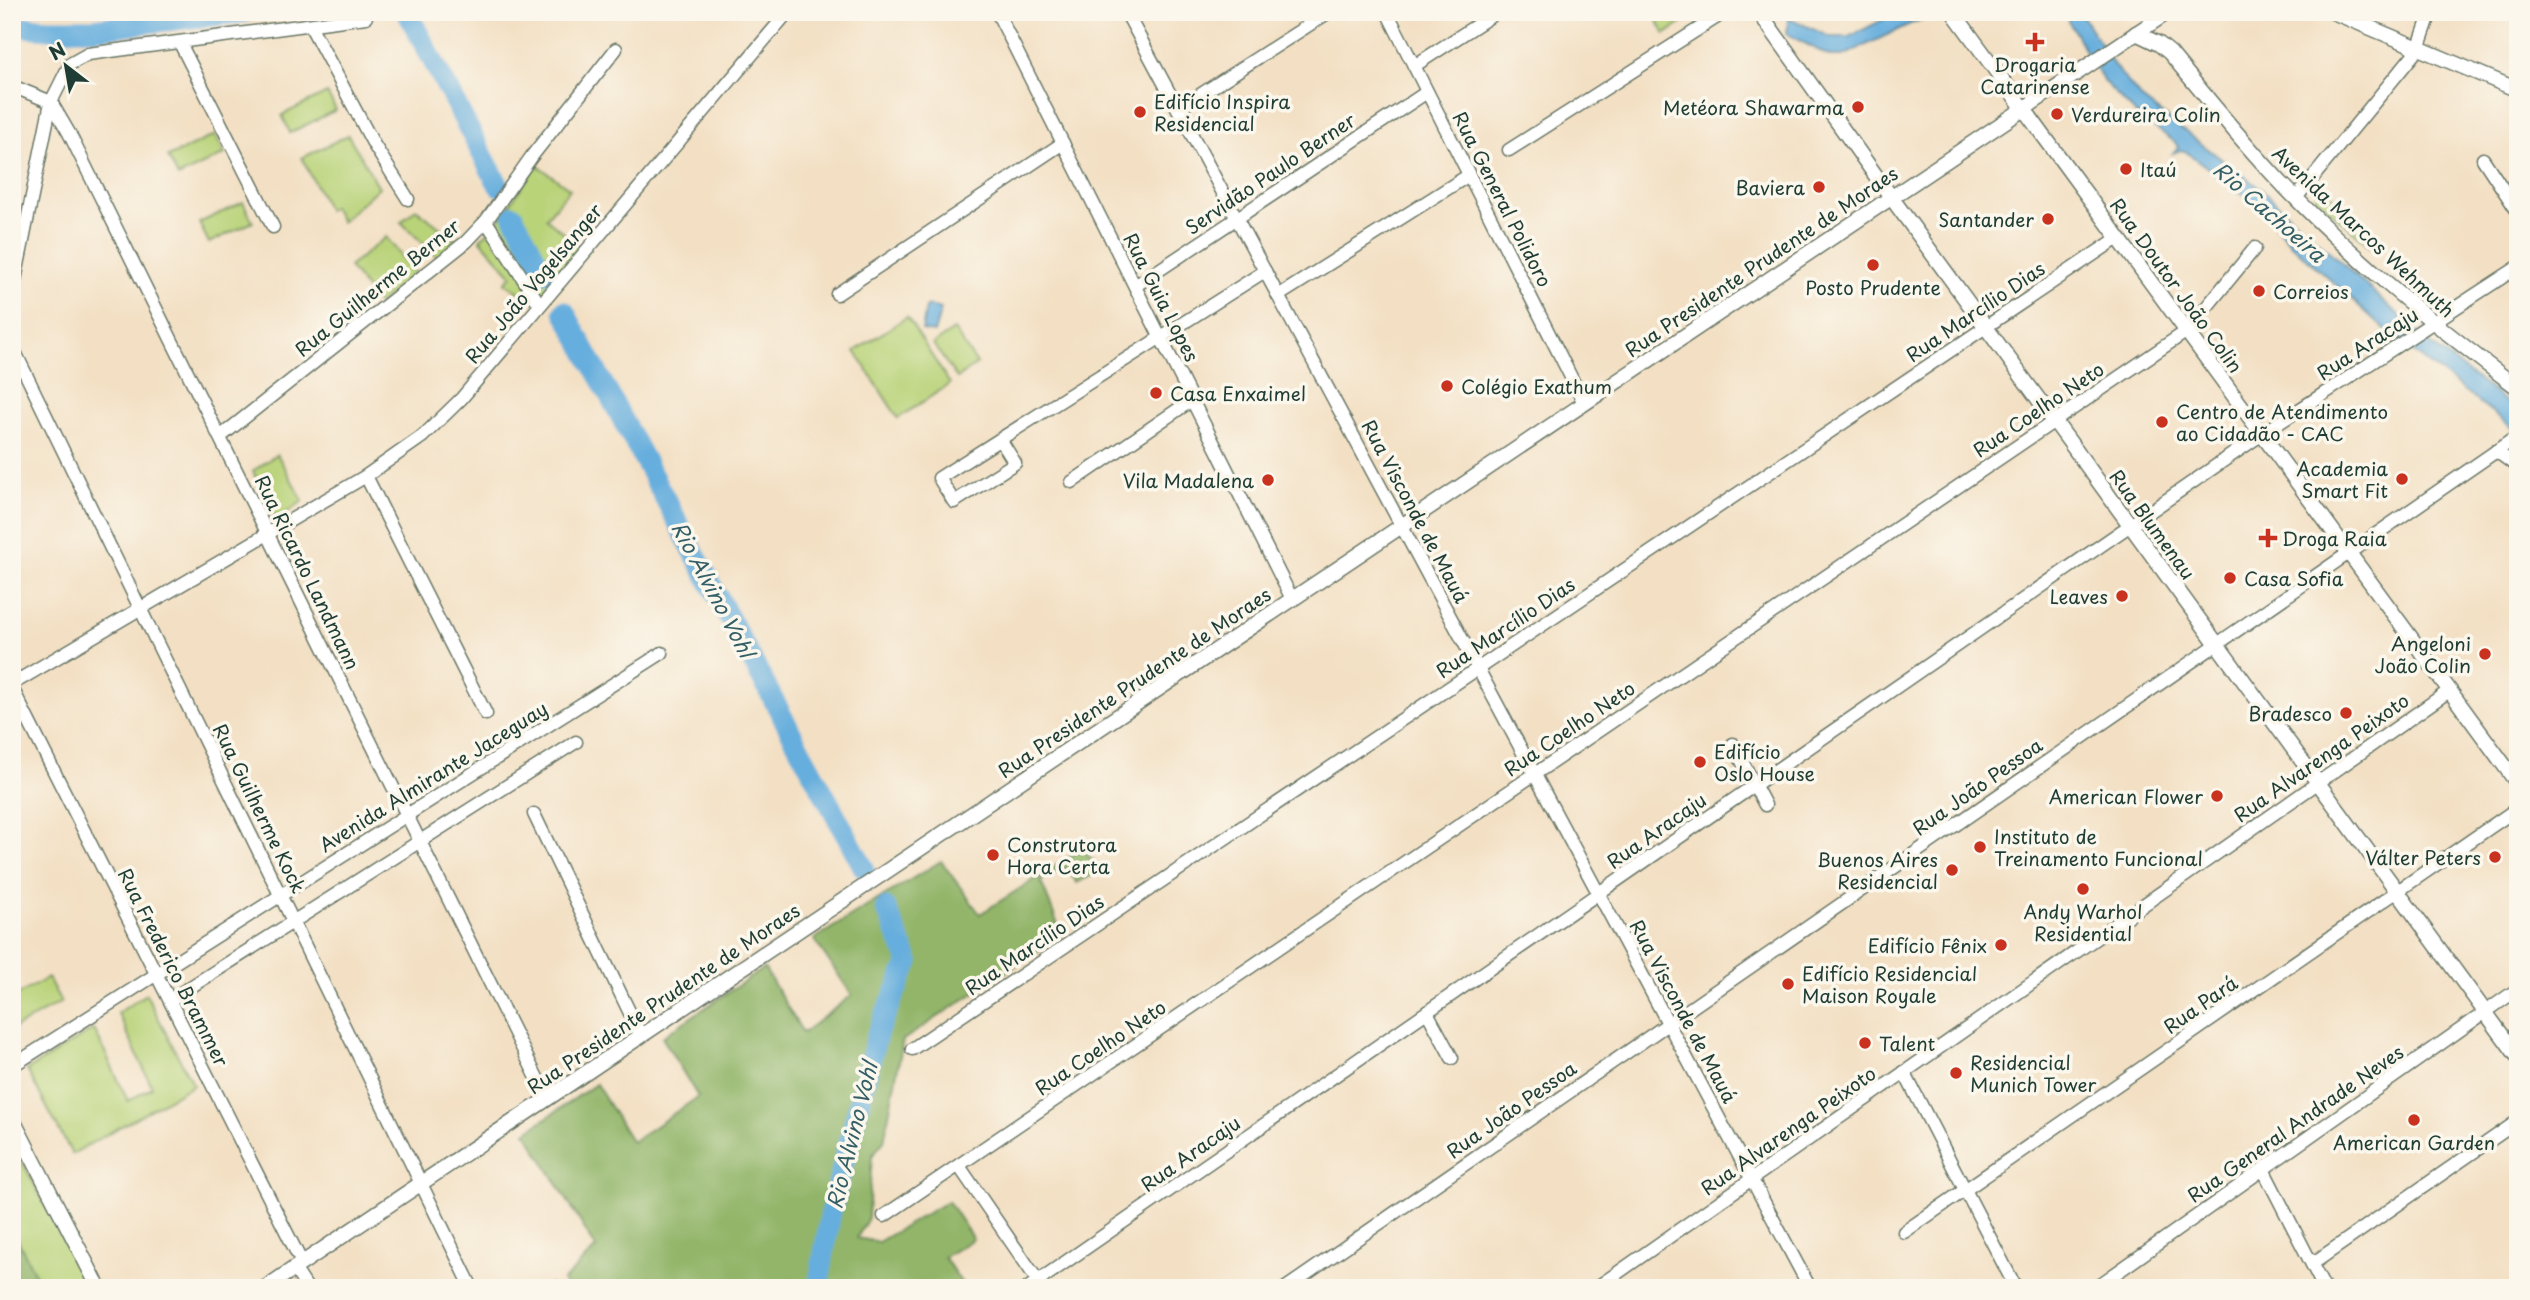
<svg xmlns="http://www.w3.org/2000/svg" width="2530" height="1300" viewBox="0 0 2530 1300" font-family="'Playpen Sans',sans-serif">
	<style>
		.green { fill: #b9d379; stroke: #6c8856; stroke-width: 2 }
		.forest { fill: #92b569; stroke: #58794e; stroke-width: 2 }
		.water { fill: #66aedd; stroke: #427688; stroke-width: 2 }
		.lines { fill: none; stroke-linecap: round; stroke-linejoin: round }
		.river { stroke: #66aedd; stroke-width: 21 }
		.minor-casing { stroke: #697666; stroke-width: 15 }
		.major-casing { stroke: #697666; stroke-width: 17 }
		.minor { stroke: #fff; stroke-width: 12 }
		.major { stroke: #fff; stroke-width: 14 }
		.poi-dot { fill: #c8321e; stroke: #fbf7ec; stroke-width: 2.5 }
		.labels { text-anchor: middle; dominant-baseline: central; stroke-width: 7; stroke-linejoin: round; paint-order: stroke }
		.poi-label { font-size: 19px; fill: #1f3d34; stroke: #fbf7ec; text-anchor: start }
		.street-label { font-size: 19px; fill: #1f3d34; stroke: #fbf7ec }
		.water-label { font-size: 21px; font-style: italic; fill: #345f67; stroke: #fbf7ec }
	</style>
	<rect width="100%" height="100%" fill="#fbf7ec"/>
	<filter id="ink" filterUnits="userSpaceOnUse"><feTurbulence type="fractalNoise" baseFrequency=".0143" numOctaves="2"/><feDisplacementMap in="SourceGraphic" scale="14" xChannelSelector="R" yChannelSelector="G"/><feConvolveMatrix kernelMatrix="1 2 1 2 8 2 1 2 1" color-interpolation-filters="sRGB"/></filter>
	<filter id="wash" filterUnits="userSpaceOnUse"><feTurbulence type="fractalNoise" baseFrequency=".00686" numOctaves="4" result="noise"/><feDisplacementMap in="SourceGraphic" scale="28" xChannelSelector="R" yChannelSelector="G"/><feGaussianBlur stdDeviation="1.57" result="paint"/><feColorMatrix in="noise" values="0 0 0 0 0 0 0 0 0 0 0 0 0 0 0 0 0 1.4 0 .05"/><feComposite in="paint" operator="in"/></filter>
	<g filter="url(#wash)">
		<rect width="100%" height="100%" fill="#f3e0c4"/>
		<!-- green -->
		<g class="green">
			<path d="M1652 12H1700L1665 34Z"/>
			<path d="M327 93 336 110 290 133 282 115Z"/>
			<path d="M215 135 225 154 178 177 168 157Z"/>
			<path d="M348 135 379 187 341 222 333 207 328 210 302 158Z"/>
			<path d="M537 165 570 189 546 218 580 247 546 291 534 302 505 283 512 275 480 239 494 226Z"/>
			<path d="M2323 186 2380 244 2374 250 2315 197Z"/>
			<path d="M243 202 253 222 209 243 199 223Z"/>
			<path d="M416 209 457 241 438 258 401 222Z"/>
			<path d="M386 237 416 274 378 304 349 267Z"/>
			<path d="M907 317 950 384 898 418 855 351Z"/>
			<path d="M954 330 977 364 957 378 933 344Z"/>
			<path d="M277 454 303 501 282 516 272 515 253 471Z"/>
			<path d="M48 978 61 1002 13 1029 12 998Z"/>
			<path d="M146 994 193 1085 72 1154 27 1070 94 1029 128 1101 152 1087 118 1013Z"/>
			<path d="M12 1142 89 1288H42L16 1237 12 1239Z"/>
		</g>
		<!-- forest -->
		<g class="forest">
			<path d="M1082 849 1102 870 1077 883 1065 867 1041 881 1062 935 903 1040 884 1141 872 1156 868 1218 857 1238 878 1242 948 1201 973 1239 944 1257 965 1288H567L563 1281 596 1248 526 1132 596 1084 632 1142 698 1097 662 1037 764 968 803 1033 852 995 814 939 941 861 980 914Z"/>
			<path d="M16 1237 42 1288H12V1239Z"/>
		</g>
		<!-- water -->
		<g class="water">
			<path d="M1898 12H1940L1908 25 1843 56H1829L1787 34 1789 18 1830 37H1849Z"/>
			<path d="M2063 12H2080L2115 67 2143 100 2260 188 2428 342 2518 411V432L2390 334 2291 244 2263 209 2185 151 2181 150 2173 153 2178 147 2175 142 2136 114 2104 82Z"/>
			<path d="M929 306 941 309 934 333 922 330 926 307Z"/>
		</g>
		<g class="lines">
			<!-- river -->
			<g class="river">
				<path d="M407 12 499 186"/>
				<path d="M12 26 50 29H92L246 12"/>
				<path d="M513 215 544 273"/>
				<path d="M564 311 864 868"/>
				<path d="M818 1288 831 1211 878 1031 909 962 886 908"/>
			</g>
		</g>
	</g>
	<g filter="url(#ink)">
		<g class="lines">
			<!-- minor casing -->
			<g class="minor-casing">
				<g id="minor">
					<path d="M997 12 1292 599"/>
					<path d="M1126 12 1810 1288"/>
					<path d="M1387 12 1584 403"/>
					<path d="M12 13 13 12"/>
					<path d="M310 25 374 145 408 199"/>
					<path d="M180 43 273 227"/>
					<path d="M1414 66 1497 12"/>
					<path d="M12 86 51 102 69 133 547 1098"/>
					<path d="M1178 109 1329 12"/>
					<path d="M1509 150 1725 12"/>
					<path d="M2483 159 2518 212"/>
					<path d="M2296 198 2418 49 2431 12"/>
					<path d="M486 221 540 305"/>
					<path d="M1135 286 1427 92"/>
					<path d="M837 294 1063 143"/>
					<path d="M12 295 51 102 70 64 88 54 366 17"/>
					<path d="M1278 296 1469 175"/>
					<path d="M12 346 472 1288"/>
					<path d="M220 437 466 242 486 221 532 156 616 49"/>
					<path d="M1000 439 1015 463 954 502 939 478 1265 271"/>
					<path d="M2496 451 2518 467"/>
					<path d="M366 476 486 714"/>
					<path d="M1072 482 1192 400"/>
					<path d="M12 684 366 476 423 436 461 399 788 12"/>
					<path d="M12 688 302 1263"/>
					<path d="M1733 744 1765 805"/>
					<path d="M534 814 641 1036"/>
					<path d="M170 1000 576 742"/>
					<path d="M1427 1012 1452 1058"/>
					<path d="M912 1049 2118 238"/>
					<path d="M12 1066 662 653"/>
					<path d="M1904 1072 2016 1288"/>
					<path d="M959 1166 1038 1281"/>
					<path d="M2263 1169 2324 1288"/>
					<path d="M884 1216 2187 331 2255 248"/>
					<path d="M1904 1232 2518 808"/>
					<path d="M2312 1264 2518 1121"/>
					<path d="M294 1268 307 1288"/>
					<path d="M556 1288 557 1287"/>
					<path d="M1028 1288 2262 434 2518 267"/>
					<path d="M1286 1288 2518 436"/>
					<path d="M1596 1288 2449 691"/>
					<path d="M2095 1288 2518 989"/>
				</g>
			</g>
			<!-- major casing -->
			<g class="major-casing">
				<g id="major">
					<path d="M1759 12 1891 197 2518 1057"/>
					<path d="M1953 12 2518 784"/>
					<path d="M2333 12 2518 90"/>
					<path d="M2136 33 2159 44 2170 53C2203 93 2235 133 2270 171 2344 252 2431 322 2518 388"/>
					<path d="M12 1118 99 1288"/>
					<path d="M265 1288 2168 12"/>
				</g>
			</g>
			<!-- minor -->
			<use href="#minor" class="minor"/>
			<!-- major -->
			<use href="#major" class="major"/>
		</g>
	</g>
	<!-- markers -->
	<g class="poi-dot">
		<path d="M2031.5 31.5h7v7h7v7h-7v7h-7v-7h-7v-7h7z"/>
		<circle cx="1858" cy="107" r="7"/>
		<circle cx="1140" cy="112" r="7"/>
		<circle cx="2057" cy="114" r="7"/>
		<circle cx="2126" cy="169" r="7"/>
		<circle cx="1819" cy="187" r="7"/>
		<circle cx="2048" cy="219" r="7"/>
		<circle cx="1873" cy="265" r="7"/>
		<circle cx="2259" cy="291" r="7"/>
		<circle cx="1447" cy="386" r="7"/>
		<circle cx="1156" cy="393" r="7"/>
		<circle cx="2162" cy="422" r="7"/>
		<circle cx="2402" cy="479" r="7"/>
		<circle cx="1268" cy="480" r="7"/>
		<path d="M2264.5 527.5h7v7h7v7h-7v7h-7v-7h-7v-7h7z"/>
		<circle cx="2230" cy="578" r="7"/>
		<circle cx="2122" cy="596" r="7"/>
		<circle cx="2485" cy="654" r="7"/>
		<circle cx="2346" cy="713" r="7"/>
		<circle cx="1700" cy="762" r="7"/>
		<circle cx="2217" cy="796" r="7"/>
		<circle cx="1980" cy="847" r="7"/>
		<circle cx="993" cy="855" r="7"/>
		<circle cx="2495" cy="857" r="7"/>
		<circle cx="1952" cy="870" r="7"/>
		<circle cx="2083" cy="889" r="7"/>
		<circle cx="2001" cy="945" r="7"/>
		<circle cx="1788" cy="984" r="7"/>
		<circle cx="1865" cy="1043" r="7"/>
		<circle cx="1956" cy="1073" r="7"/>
		<circle cx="2414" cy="1120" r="7"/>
	</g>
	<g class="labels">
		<!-- poi labels -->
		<g class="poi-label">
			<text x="2035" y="64" text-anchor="middle">Drogaria<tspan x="2035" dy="22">Catarinense</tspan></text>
			<text x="1154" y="101">Edifício Inspira<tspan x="1154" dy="22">Residencial</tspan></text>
			<text x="1844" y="107" text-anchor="end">Metéora Shawarma</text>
			<text x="2071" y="114">Verdureira Colin</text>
			<text x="2140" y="169">Itaú</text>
			<text x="1805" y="187" text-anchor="end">Baviera</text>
			<text x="2034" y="219" text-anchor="end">Santander</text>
			<text x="1873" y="287" text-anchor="middle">Posto Prudente</text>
			<text x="2273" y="291">Correios</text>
			<text x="1461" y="386">Colégio Exathum</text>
			<text x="1170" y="393">Casa Enxaimel</text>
			<text x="2176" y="411">Centro de Atendimento<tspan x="2176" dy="22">ao Cidadão - CAC</tspan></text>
			<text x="2388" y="468" text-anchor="end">Academia<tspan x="2388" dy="22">Smart Fit</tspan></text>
			<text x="1254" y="480" text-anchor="end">Vila Madalena</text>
			<text x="2282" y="538">Droga Raia</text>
			<text x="2244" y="578">Casa Sofia</text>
			<text x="2108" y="596" text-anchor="end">Leaves</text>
			<text x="2471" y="643" text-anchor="end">Angeloni<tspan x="2471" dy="22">João Colin</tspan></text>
			<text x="2332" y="713" text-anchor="end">Bradesco</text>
			<text x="1714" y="751">Edifício<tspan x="1714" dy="22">Oslo House</tspan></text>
			<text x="2203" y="796" text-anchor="end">American Flower</text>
			<text x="1994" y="836">Instituto de<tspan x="1994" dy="22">Treinamento Funcional</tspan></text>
			<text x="1007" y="844">Construtora<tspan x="1007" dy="22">Hora Certa</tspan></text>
			<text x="2481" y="857" text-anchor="end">Válter Peters</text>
			<text x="1938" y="859" text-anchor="end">Buenos Aires<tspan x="1938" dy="22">Residencial</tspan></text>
			<text x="2083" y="911" text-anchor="middle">Andy Warhol<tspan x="2083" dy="22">Residential</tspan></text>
			<text x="1987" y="945" text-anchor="end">Edifício Fênix</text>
			<text x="1802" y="973">Edifício Residencial<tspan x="1802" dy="22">Maison Royale</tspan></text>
			<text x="1879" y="1043">Talent</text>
			<text x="1970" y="1062">Residencial<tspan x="1970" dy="22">Munich Tower</tspan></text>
			<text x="2414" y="1142" text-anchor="middle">American Garden</text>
		</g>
		<!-- street labels -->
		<g class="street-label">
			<text transform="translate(1270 173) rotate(-34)">Servidão Paulo Berner</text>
			<text transform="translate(1503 199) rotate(63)">Rua General Polidoro</text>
			<text transform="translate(2364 231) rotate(43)">Avenida Marcos Wehmuth</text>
			<text transform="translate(1761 261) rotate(-34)">Rua Presidente Prudente de Moraes</text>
			<text transform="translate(533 283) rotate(-50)">Rua João Vogelsanger</text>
			<text transform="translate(2177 285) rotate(54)">Rua Doutor João Colin</text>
			<text transform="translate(377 287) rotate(-39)">Rua Guilherme Berner</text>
			<text transform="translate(1162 297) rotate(63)">Rua Guia Lopes</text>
			<text transform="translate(1975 311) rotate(-34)">Rua Marcílio Dias</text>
			<text transform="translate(2367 343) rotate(-33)">Rua Aracaju</text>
			<text transform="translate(2038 409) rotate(-34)">Rua Coelho Neto</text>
			<text transform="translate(1416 511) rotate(62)">Rua Visconde de Mauá</text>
			<text transform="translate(2153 524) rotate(54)">Rua Blumenau</text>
			<text transform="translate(308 572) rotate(64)">Rua Ricardo Landmann</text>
			<text transform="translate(1505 627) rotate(-34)">Rua Marcílio Dias</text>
			<text transform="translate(1134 682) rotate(-34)">Rua Presidente Prudente de Moraes</text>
			<text transform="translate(1569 728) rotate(-34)">Rua Coelho Neto</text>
			<text transform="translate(2321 757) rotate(-35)">Rua Alvarenga Peixoto</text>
			<text transform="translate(433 776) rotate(-32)">Avenida Almirante Jaceguay</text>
			<text transform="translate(1977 786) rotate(-35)">Rua João Pessoa</text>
			<text transform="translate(260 808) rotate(64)">Rua Guilherme Kock</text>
			<text transform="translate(1656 830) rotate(-35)">Rua Aracaju</text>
			<text transform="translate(1034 944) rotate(-34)">Rua Marcílio Dias</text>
			<text transform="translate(174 967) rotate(63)">Rua Frederico Brammer</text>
			<text transform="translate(663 998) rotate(-34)">Rua Presidente Prudente de Moraes</text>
			<text transform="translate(2200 1004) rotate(-35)">Rua Pará</text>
			<text transform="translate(1684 1011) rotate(62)">Rua Visconde de Mauá</text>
			<text transform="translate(1100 1047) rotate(-34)">Rua Coelho Neto</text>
			<text transform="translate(1511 1109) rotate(-35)">Rua João Pessoa</text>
			<text transform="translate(2295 1123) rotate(-35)">Rua General Andrade Neves</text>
			<text transform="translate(1788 1130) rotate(-35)">Rua Alvarenga Peixoto</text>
			<text transform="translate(1190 1153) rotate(-35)">Rua Aracaju</text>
		</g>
		<!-- water labels -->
		<g class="water-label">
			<text transform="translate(2270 211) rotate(41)">Rio Cachoeira</text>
			<text transform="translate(714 589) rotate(62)">Rio Alvino Vohl</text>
			<text transform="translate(851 1135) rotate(-76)">Rio Alvino Vohl</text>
		</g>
	</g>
	<!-- margin -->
	<rect width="2530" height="1300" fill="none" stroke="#fbf7ec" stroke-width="42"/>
	<!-- north arrow -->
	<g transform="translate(66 66) rotate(329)" stroke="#fbf7ec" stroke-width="5" paint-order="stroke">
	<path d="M0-5L12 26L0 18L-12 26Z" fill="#1f3d34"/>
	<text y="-10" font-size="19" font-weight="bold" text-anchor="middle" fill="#1f3d34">N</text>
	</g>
</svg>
